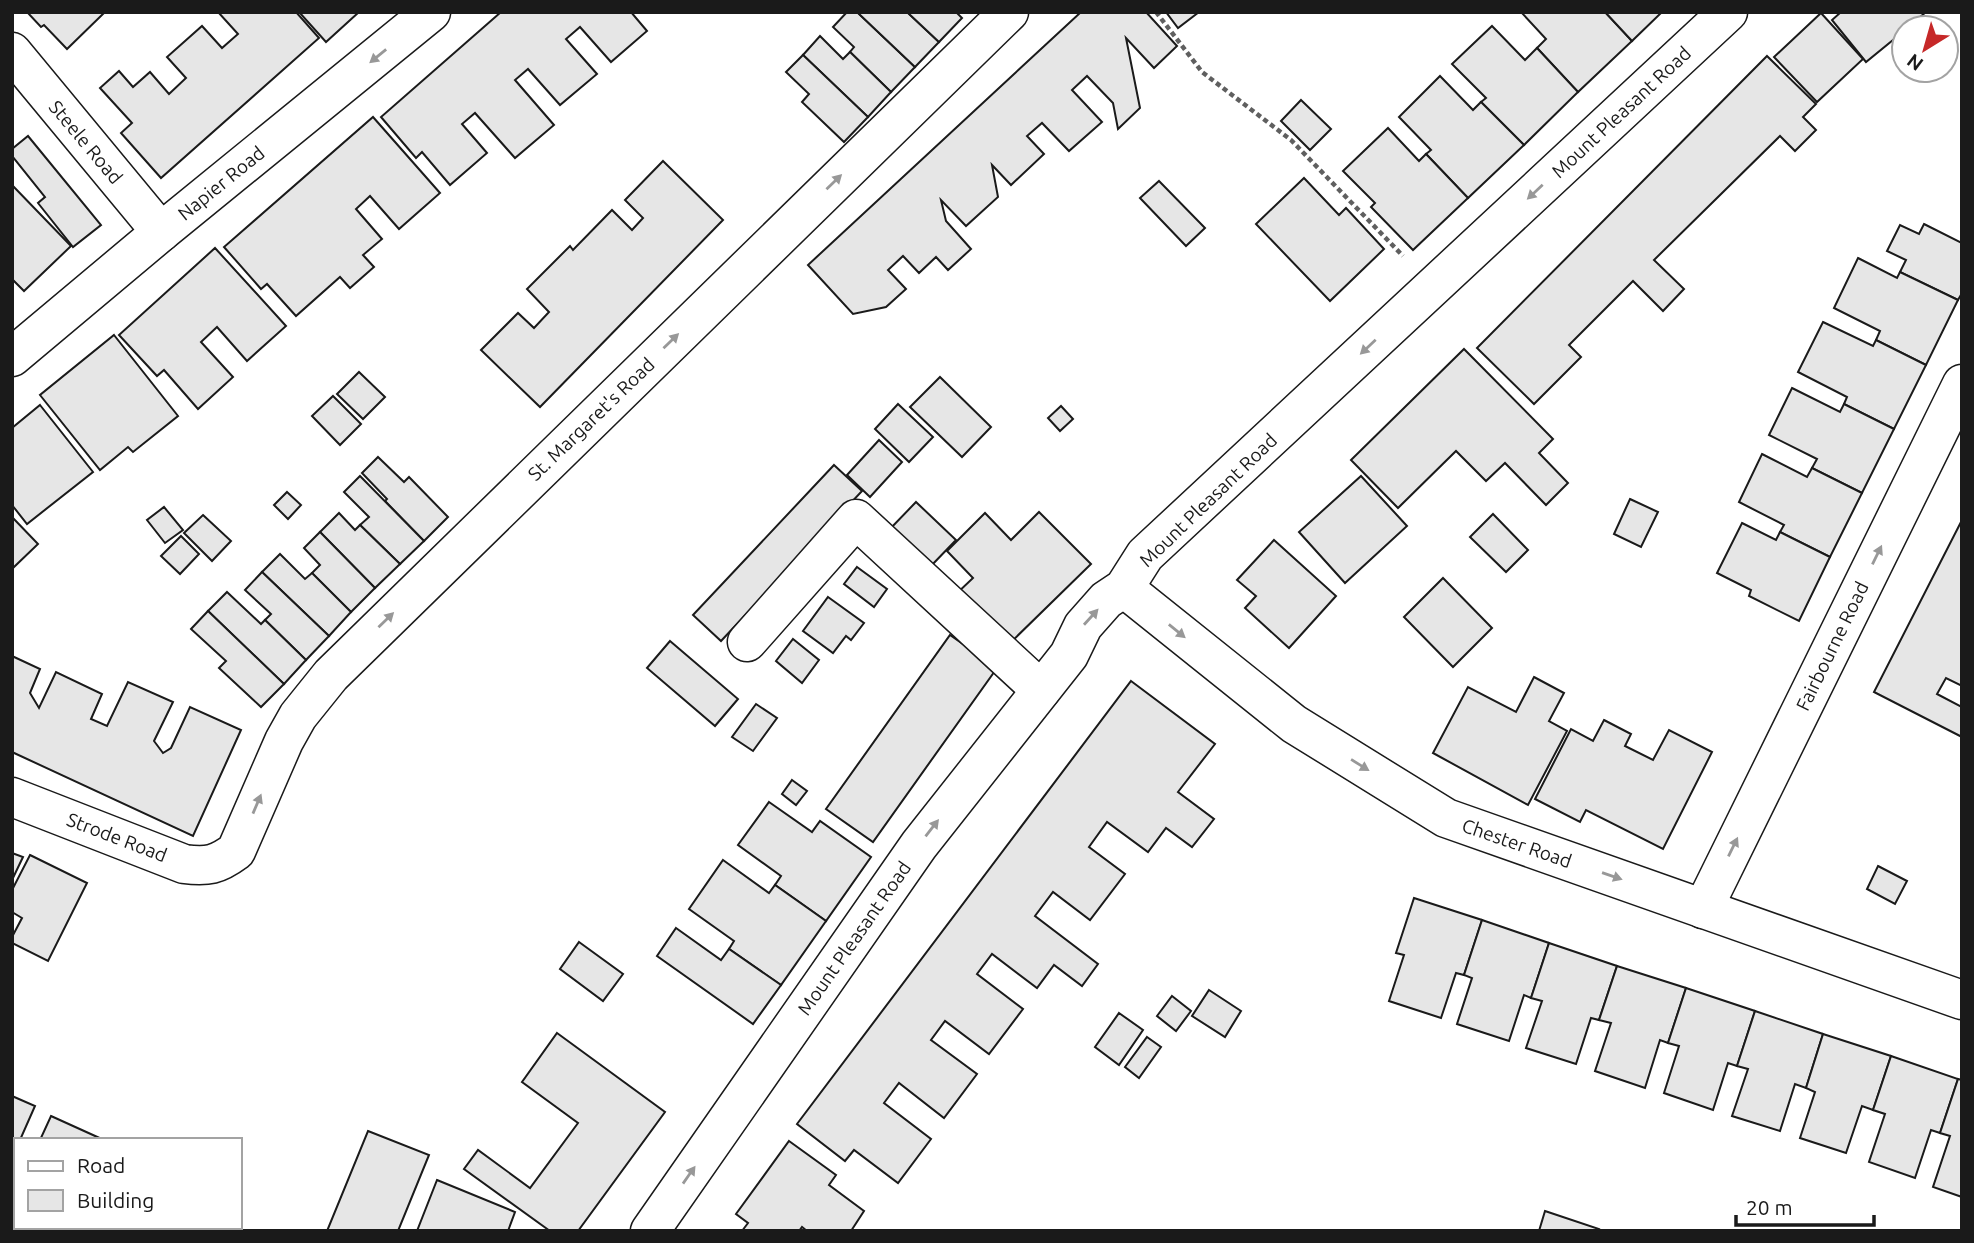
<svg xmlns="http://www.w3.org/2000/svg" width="1974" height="1243" viewBox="0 0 1974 1243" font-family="Ubuntu,sans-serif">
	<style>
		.building { fill: #e6e6e6; stroke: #1a1a1a; stroke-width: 2 }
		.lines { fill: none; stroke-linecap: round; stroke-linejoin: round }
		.minor-casing { stroke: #1a1a1a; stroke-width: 41 }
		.path { stroke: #5f5f5f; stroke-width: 4.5; stroke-dasharray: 5 3.5; stroke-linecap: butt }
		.minor { stroke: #fff; stroke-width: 38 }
		.oneway { fill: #989898 }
		.labels { text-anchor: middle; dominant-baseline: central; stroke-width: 5; stroke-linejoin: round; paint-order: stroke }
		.street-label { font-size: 19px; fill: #1a1a1a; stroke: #fff }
	</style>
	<rect width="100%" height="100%" fill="#fff"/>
	<!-- building -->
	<g class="building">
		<path d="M27 12H105L67 49 44 25 41 27Z"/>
		<path d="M218 12H296L319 38 161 178 121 133 132 123 100 88 119 71 133 87 150 72 169 94 186 78 167 57 202 26 222 48 238 34Z"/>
		<path d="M299 12H359L326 42Z"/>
		<path d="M501 12H631L647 31 611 62 580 27 566 39 597 74 560 105 528 69 515 80 554 125 515 158 475 113 462 124 487 153 450 185 422 152 416 158 381 117Z"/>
		<path d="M847 12H857L915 67 891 92 850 52 854 47 833 27Z"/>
		<path d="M857 12H907L939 42 915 67Z"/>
		<path d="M907 12H956L962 18 939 42Z"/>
		<path d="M1081 12H1146L1177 46 1154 68 1126 38 1140 108 1118 129 1113 103 1087 76 1072 90 1102 122 1069 151 1042 123 1027 136 1044 154 1011 185 992 165 998 197 966 226 941 200 946 221 971 249 948 270 936 257 919 273 903 256 888 270 906 289 886 307 853 314 808 265Z"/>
		<path d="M1166 12H1199L1178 28Z"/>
		<path d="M1521 12H1605L1632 41 1578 92 1537 48 1546 39Z"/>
		<path d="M1605 12H1662L1632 41Z"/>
		<path d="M1841 12H1926L1907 28H1904V31L1866 62 1832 20Z"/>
		<path d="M1821 13 1863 59 1817 102 1774 57Z"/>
		<path d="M1492 26 1525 60 1537 48 1578 92 1524 145 1481 102 1486 98 1452 64Z"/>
		<path d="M820 36 843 59 850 52 891 92 868 117 803 55Z"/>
		<path d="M803 55 868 117 844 142 802 102 809 94 786 72Z"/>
		<path d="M1767 56 1816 104 1803 117 1816 130 1795 151 1780 136 1654 260 1684 289 1663 311 1633 281 1569 345 1581 357 1534 404 1477 348Z"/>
		<path d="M1440 76 1473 110 1481 102 1524 145 1468 198 1426 154 1431 150 1399 117Z"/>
		<path d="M1301 100 1331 129 1310 150 1281 121Z"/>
		<path d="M373 117 440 193 399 229 370 196 356 209 382 239 363 255 374 267 350 288 340 277 296 316 267 284 261 289 224 247Z"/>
		<path d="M1388 128 1419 161 1426 154 1468 198 1413 250 1371 207 1375 203 1343 171Z"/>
		<path d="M28 136 101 225 73 247 38 203 45 197 12 156V149Z"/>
		<path d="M663 161 723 220 540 407 481 350 518 313 534 328 549 312 527 289 570 246 573 250 612 210 632 230 643 218 625 200Z"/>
		<path d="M1304 178 1339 215 1346 208 1384 249 1330 301 1256 224Z"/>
		<path d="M1159 181 1205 228 1186 246 1140 198Z"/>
		<path d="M12 185 71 246 24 291 12 279Z"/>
		<path d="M1924 224 1962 243V293L1958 300 1900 272 1906 260 1887 251 1900 225 1919 234Z"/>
		<path d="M215 248 286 326 247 361 217 327 201 342 233 377 198 409 164 370 157 376 119 335Z"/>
		<path d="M1858 258 1897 278 1900 272 1958 300 1926 365 1876 340 1880 331 1834 308Z"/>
		<path d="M1823 322 1873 346 1876 340 1926 365 1894 429 1844 404 1847 397 1798 372Z"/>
		<path d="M114 335 178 416 133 452 128 447 100 470 40 395Z"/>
		<path d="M1464 349 1553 439 1539 453 1568 483 1546 505 1505 463 1486 481 1456 451 1398 508 1351 460Z"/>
		<path d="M359 372 385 397 363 419 337 394Z"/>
		<path d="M940 377 991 427 962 457 910 407Z"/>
		<path d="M1792 388 1840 412 1844 404 1894 429 1862 493 1812 468 1817 459 1769 435Z"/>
		<path d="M333 396 361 424 340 445 312 416Z"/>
		<path d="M898 404 933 437 909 462 875 429Z"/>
		<path d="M40 405 93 472 27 524 12 505V428Z"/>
		<path d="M1061 406 1073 419 1060 431 1048 418Z"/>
		<path d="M879 440 902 462 870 497 847 475Z"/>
		<path d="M1762 454 1807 477 1812 468 1862 493 1830 557 1780 532 1784 525 1739 502Z"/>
		<path d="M378 457 404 482 409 477 448 517 424 541 385 501 387 499 362 473Z"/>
		<path d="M834 465 862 491 721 641 693 615Z"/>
		<path d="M360 476 424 541 400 564 360 525 369 517 344 492Z"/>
		<path d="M1361 476 1407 526 1345 583 1299 532Z"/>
		<path d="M287 492 301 505 288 519 274 505Z"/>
		<path d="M1630 499 1658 512 1641 547 1614 534Z"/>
		<path d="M916 502 956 540 929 568 888 531Z"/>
		<path d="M164 507 183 530 165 543 147 520Z"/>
		<path d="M1039 512 1091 564 1005 648 954 596 973 578 947 551 985 513 1011 540Z"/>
		<path d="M339 513 355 530 360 525 400 564 375 588 320 532Z"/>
		<path d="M1493 514 1528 550 1506 572 1470 537Z"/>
		<path d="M203 515 231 541 212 561 184 533Z"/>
		<path d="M12 517 38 544 14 567 12 565Z"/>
		<path d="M1962 520V686L1946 678 1937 694 1962 707V737L1874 692Z"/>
		<path d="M1742 523 1776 540 1780 532 1830 557 1799 621 1749 596 1751 590 1717 573Z"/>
		<path d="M320 532 375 588 351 612 312 573 320 565 304 548Z"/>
		<path d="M181 536 199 554 180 574 161 556Z"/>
		<path d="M1274 540 1336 596 1289 648 1245 608 1256 596 1237 580Z"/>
		<path d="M280 554 305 579 312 573 351 612 329 636 262 572Z"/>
		<path d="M857 567 887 589 874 607 844 584Z"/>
		<path d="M262 572 329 636 306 660 265 620 271 614 245 590Z"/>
		<path d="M1443 578 1492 628 1453 667 1404 617Z"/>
		<path d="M227 592 261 624 265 620 306 660 284 684 208 611Z"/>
		<path d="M828 597 864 623 851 640 846 636 833 653 803 631Z"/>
		<path d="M208 611 284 684 261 707 219 668 226 661 191 629Z"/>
		<path d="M950 635 997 668 873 842 826 809Z"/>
		<path d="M793 639 819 660 802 683 776 661Z"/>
		<path d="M670 641 738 699 715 726 647 668Z"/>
		<path d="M12 656 40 669 30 693 39 708 56 672 102 694 91 719 107 726 128 682 173 702 154 741 163 753 171 748 190 707 241 730 193 836 12 752Z"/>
		<path d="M1534 677 1564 693 1549 721 1567 731 1528 805 1433 753 1468 687 1516 712Z"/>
		<path d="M1131 681 1215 744 1178 792 1214 819 1192 847 1166 828 1148 852 1107 822 1089 847 1125 874 1090 920 1053 892 1035 916 1098 964 1082 986 1054 965 1037 988 992 954 977 974 1023 1009 989 1054 945 1021 931 1040 977 1074 944 1118 899 1083 884 1103 931 1139 898 1183 854 1150 845 1161 797 1124Z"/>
		<path d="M756 704 777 718 753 751 732 737Z"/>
		<path d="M1604 720 1631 734 1625 746 1653 760 1669 730 1712 752 1663 849 1586 810 1580 822 1535 799 1571 729 1593 741Z"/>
		<path d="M792 780 807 791 796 805 782 794Z"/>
		<path d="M769 802 812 832 820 821 871 857 826 921 775 885 781 876 738 845Z"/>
		<path d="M12 853 23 857 12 880Z"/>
		<path d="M30 855 87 883 48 961 12 943V937L22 918 12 912V890Z"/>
		<path d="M723 860 769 893 775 885 826 921 781 985 729 949 734 941 689 909Z"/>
		<path d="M1878 866 1907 881 1895 904 1867 889Z"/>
		<path d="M1414 898 1482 920 1464 975 1456 973 1441 1018 1389 1001 1404 955 1396 953Z"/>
		<path d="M1482 920 1549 943 1531 998 1524 995 1509 1041 1457 1024 1472 978 1464 975Z"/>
		<path d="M676 928 721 960 729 949 781 985 753 1024 657 956Z"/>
		<path d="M579 942 623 974 603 1001 560 969Z"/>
		<path d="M1549 943 1617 966 1599 1020 1591 1018 1576 1064 1526 1048 1542 1001 1531 998Z"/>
		<path d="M1617 966 1686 988 1668 1043 1660 1040 1645 1088 1595 1071 1611 1023 1599 1020Z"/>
		<path d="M1686 988 1755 1011 1737 1066 1728 1063 1713 1110 1664 1093 1679 1046 1668 1043Z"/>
		<path d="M1209 990 1241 1011 1225 1037 1192 1016Z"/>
		<path d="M1172 996 1191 1011 1176 1031 1157 1016Z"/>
		<path d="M1755 1011 1823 1034 1806 1088 1795 1084 1780 1131 1732 1116 1748 1069 1737 1066Z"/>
		<path d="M1119 1013 1143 1030 1119 1065 1095 1047Z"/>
		<path d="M557 1033 665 1112 578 1231H550L464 1169 478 1150 530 1188 578 1123 522 1082Z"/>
		<path d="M1823 1034 1891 1056 1873 1110 1862 1106 1846 1153 1800 1138 1815 1092 1806 1088Z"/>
		<path d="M1147 1037 1161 1047 1139 1078 1125 1067Z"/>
		<path d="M1891 1056 1958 1079 1940 1133 1931 1130 1915 1178 1869 1162 1885 1114 1873 1110Z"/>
		<path d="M1958 1079 1962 1080V1197L1933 1187 1950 1136 1940 1133Z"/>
		<path d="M12 1096 35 1106 20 1140H16V1227H69L68 1231H21L12 1227Z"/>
		<path d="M51 1116 104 1140H40Z"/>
		<path d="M368 1131 429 1155 398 1231H327Z"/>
		<path d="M789 1141 836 1175 829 1185 864 1211 851 1231H807L802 1227 799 1231H742L748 1223 736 1214Z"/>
		<path d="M437 1180 515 1212 508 1231H417Z"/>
		<path d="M1545 1211 1599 1229 1598 1231H1539Z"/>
	</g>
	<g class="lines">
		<!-- minor casing -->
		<g class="minor-casing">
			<g id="minor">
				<path d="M12 52 161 232"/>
				<path d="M12 357 161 232 431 12"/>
				<path d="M1124 588 1294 724 1446 818 1962 1000"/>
				<path d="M747 642 856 519 1041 690"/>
				<path d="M12 797 184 864C208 867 217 865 236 851L284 741 298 716 331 675 1009 12"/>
				<path d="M1703 909 1962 384"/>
				<path d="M650 1231 919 845 1069 655 1083 626 1106 600 1124 588 1145 555 1728 12"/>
			</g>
		</g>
		<!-- path -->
		<path class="path" d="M1156 12 1202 72 1291 140 1403 256"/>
		<!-- minor -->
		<use href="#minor" class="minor"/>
	</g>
	<!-- one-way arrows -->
	<defs><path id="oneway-solid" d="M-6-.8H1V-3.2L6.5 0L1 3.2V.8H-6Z" transform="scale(1.75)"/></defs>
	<g class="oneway">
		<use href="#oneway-solid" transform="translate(378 56) rotate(141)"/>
		<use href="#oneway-solid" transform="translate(834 182) rotate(-44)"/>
		<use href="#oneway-solid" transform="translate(1535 192) rotate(137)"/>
		<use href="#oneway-solid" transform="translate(671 341) rotate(-44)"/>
		<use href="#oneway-solid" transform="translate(1368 347) rotate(137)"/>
		<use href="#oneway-solid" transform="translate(1877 555) rotate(-64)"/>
		<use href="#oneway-solid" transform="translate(1091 617) rotate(-48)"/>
		<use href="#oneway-solid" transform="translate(386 620) rotate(-44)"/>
		<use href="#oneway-solid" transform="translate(1177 631) rotate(39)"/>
		<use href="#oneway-solid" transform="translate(1360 765) rotate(32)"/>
		<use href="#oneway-solid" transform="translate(257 804) rotate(-67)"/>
		<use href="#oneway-solid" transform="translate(932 828) rotate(-52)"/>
		<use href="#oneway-solid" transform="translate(1733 847) rotate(-64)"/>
		<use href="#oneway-solid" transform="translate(1612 876) rotate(19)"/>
		<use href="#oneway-solid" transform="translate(689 1175) rotate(-55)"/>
	</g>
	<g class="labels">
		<!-- street labels -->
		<g class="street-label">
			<text transform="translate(1621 112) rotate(-43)">Mount Pleasant Road</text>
			<text transform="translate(86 142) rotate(50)">Steele Road</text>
			<text transform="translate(221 183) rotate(-39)">Napier Road</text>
			<text transform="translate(591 419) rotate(-44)">St. Margaret's Road</text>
			<text transform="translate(1208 500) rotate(-44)">Mount Pleasant Road</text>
			<text transform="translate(1832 646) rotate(-64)">Fairbourne Road</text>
			<text transform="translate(117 837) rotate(21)">Strode Road</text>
			<text transform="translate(1517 843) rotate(19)">Chester Road</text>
			<text transform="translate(854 938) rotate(-55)">Mount Pleasant Road</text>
		</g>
	</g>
	<!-- border -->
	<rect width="1974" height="1243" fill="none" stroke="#1a1a1a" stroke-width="28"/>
	<!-- legend -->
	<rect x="14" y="1138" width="228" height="91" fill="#ffffff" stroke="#a3a3a3" stroke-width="2"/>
	<rect x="28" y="1161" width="35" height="10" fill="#ffffff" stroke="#a3a3a3" stroke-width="2"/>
	<text x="77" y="1173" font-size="21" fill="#1a1a1a">Road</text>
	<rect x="28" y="1190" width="35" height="21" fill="#e6e6e6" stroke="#a3a3a3" stroke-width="2"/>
	<text x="77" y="1208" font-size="21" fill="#1a1a1a">Building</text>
	<!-- north arrow -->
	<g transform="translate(1925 49) rotate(217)"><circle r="33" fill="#ffffff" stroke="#a3a3a3" stroke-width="2"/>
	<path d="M0-5L12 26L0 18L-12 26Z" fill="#c62828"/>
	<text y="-10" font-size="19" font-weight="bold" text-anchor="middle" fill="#1a1a1a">N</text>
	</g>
	<!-- scale -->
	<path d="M1736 1215v10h138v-10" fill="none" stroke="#1a1a1a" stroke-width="3.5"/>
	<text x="1746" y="1215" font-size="21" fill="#1a1a1a" stroke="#ffffff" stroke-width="5" paint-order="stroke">20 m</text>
</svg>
